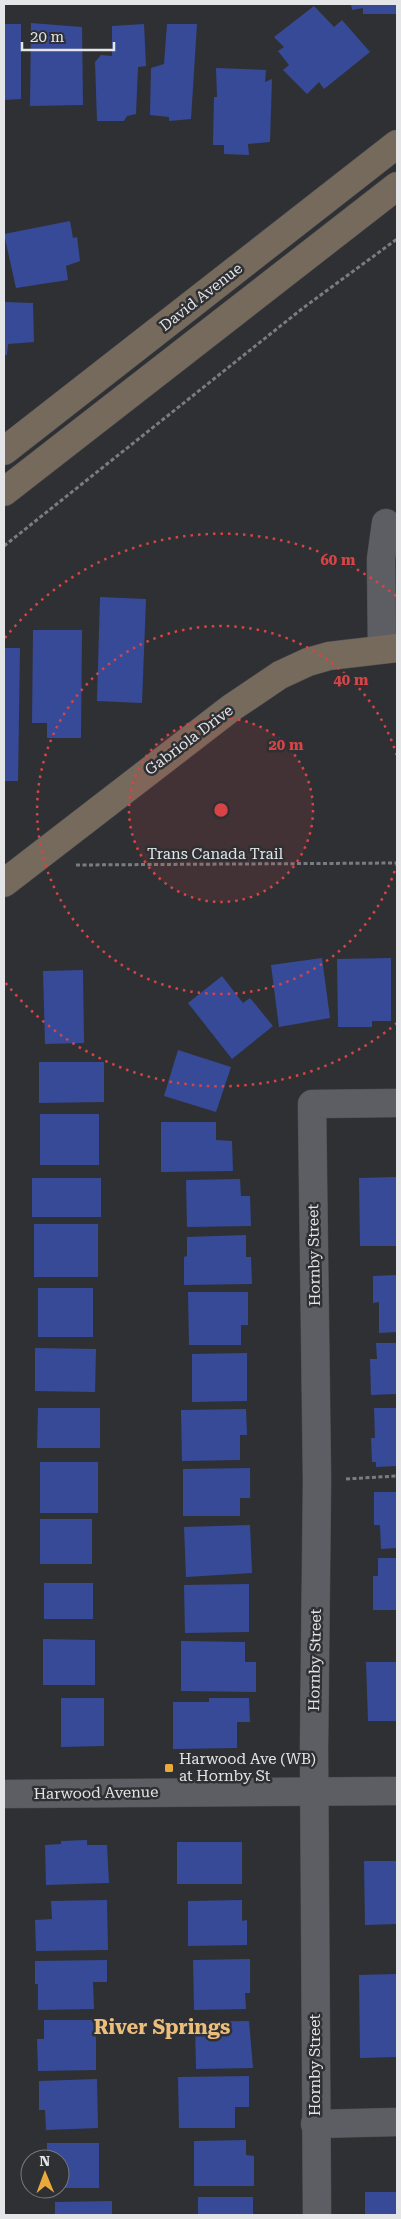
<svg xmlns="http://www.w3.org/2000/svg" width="401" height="2219" viewBox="0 0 401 2219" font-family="'Roboto Serif',serif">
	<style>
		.building { fill: #374a97 }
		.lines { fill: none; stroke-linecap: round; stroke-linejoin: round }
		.street-casing { stroke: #4c4d51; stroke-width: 29 }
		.secondary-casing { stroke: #4c4d51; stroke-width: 29 }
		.path { stroke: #7b7c7f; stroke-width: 3; stroke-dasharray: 4 2.5; stroke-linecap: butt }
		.street { stroke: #5d5e63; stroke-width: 28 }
		.secondary { stroke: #756a5c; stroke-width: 28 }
		.ring { fill: none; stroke: #d84445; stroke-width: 2.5; stroke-dasharray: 2.5 5 }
		.poi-dot { fill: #eba93a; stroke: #2f3034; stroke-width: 2 }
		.labels { text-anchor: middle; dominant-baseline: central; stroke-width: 5; stroke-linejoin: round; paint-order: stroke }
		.street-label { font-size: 15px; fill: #e4e5e7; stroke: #2f3034 }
		.poi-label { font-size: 15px; fill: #e4e5e7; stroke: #2f3034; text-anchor: start }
		.district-label { font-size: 20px; font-weight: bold; fill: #ecbe7b; stroke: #2f3034 }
		.centre { fill: #d84445; stroke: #2f3034; stroke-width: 2.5 }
		.ring-label { font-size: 15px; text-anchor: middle; font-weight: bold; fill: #d84445; stroke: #2f3034; stroke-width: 5; stroke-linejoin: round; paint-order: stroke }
	</style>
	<rect width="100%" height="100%" fill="#2f3034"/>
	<!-- building -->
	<g class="building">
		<path d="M351 4H397V14H363V8L352 10Z"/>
		<path d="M314 6 334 27 342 20 370 52 324 89 319 82 307 94 283 70 289 65 278 51 284 47 274 37Z"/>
		<path d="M31 23 82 27 83 105 30 106Z"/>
		<path d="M4 24H21V99L4 100Z"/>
		<path d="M144 24 146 66 138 67 136 114 127 116 124 121H97L95 62 101 55 112 56V26Z"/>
		<path d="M167 24H197L191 119 169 121V117L150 115 151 68 164 64Z"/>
		<path d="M216 68 266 70 265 82 272 79 270 142 248 144 249 155 224 154V145H213L214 97H217Z"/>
		<path d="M70 221 73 238 77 237 80 261 66 266 68 280 16 288 4 234Z"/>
		<path d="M4 302 33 303 34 342 8 344 7 355H4Z"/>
		<path d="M100 597 146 599 142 703 97 701Z"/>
		<path d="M33 630H82L81 738H47V723H32Z"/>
		<path d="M4 648H20L18 781H4Z"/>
		<path d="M322 958 330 1018 279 1027 271 965Z"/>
		<path d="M391 958V1021H372V1027H338L337 959Z"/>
		<path d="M83 970 84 1043 45 1044 43 971Z"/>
		<path d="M222 976 243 1003 250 998 273 1026 232 1059 188 1003Z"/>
		<path d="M178 1050 231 1067 216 1112 164 1096Z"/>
		<path d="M39 1062H104V1102L39 1103Z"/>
		<rect x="40" y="1114" width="59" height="51"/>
		<path d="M161 1122H216V1140L232 1141 233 1171 161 1172Z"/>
		<path d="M397 1177V1246H360L359 1178Z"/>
		<rect x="32" y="1178" width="69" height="39"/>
		<path d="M240 1179 241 1196H250L251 1226 187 1227 186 1180Z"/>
		<rect x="34" y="1224" width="64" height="53"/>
		<path d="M246 1235V1257H251L252 1284 184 1285V1257L187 1256V1237Z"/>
		<path d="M397 1275V1332L379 1333V1302L373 1303V1276Z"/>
		<rect x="38" y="1288" width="55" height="49"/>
		<path d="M188 1292H248V1325H241V1345H189Z"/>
		<path d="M376 1343H397V1394L371 1395 370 1359H377Z"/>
		<path d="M35 1348 96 1349 95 1392 35 1391Z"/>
		<path d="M247 1353V1401L192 1402V1354Z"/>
		<path d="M38 1408H100V1448H37Z"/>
		<path d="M374 1408H397V1466L376 1467V1462H372L371 1438H375Z"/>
		<path d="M246 1409 247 1435H240V1460L182 1461 181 1410Z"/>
		<rect x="40" y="1462" width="58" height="51"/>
		<path d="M250 1468V1498H240V1516H183V1469Z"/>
		<path d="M374 1492H397V1548L381 1549 380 1525H374Z"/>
		<rect x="40" y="1519" width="52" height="45"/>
		<path d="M250 1525 252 1573 186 1577 184 1527Z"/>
		<path d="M378 1558H397V1610H373V1576H378Z"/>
		<rect x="44" y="1583" width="49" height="36"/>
		<path d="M249 1584V1632L185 1633 184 1585Z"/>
		<path d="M43 1639 95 1640V1685H43Z"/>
		<path d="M181 1641 245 1642V1662H256V1692L181 1691Z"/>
		<path d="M366 1662H397V1721H368Z"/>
		<path d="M61 1698H104V1746L61 1747Z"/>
		<path d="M209 1698H249L250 1722H237V1748L173 1749V1702H209Z"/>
		<path d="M87 1840V1845H107L109 1883 46 1885 45 1845 61 1844V1841Z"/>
		<rect x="177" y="1842" width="65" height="42"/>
		<path d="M364 1861H397V1924L365 1925Z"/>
		<path d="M107 1900 108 1950 36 1951 35 1920 52 1919 51 1901Z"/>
		<path d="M242 1900V1921L247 1920V1945L188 1946V1901Z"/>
		<path d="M250 1959V1993H245L246 2009 194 2010 193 1960Z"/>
		<path d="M107 1960V1982H93L94 2009 38 2010V1984H35V1961Z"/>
		<path d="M397 1974V2057L360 2058 359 1975Z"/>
		<path d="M44 2020H96V2070L38 2071 37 2039H44Z"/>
		<path d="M249 2021 253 2068 196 2069 195 2022Z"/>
		<path d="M249 2076V2107H235V2128H179L178 2077Z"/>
		<path d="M97 2079 98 2128 46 2130 45 2110H39V2081Z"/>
		<path d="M246 2140V2155L254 2156V2186H194V2141Z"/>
		<path d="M47 2143H99V2188H60V2159H47Z"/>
		<rect x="365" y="2192" width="32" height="23"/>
		<rect x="198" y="2197" width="55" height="18"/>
		<path d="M112 2201V2215H55V2202Z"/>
	</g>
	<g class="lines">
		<!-- street casing -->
		<g class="street-casing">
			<g id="street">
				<path d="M382 648 381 559 386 523"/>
				<path d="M4 1794 397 1791"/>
				<path d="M315 2124 397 2122"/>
				<path d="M317 2215 314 1749 317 1480 312 1104 397 1103"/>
			</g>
		</g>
		<!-- secondary casing -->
		<g class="secondary-casing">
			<g id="secondary">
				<path d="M4 451 397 144"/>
				<path d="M4 492 397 186"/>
				<path d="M4 883 231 708 280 675 308 662 329 656 397 648"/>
			</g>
		</g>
		<!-- path -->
		<g class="path">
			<path d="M4 546 303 308 397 239"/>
			<path d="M76 865 397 863"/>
			<path d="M346 1479 397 1476"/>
		</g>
		<!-- street -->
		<use href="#street" class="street"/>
		<!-- secondary -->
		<use href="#secondary" class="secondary"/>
	</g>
	<!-- distance rings -->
	<circle cx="221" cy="810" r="92" fill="#d84445" fill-opacity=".12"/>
	<g class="ring">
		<circle cx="221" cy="810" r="92"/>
		<path d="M397 864A184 184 0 1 1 397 756"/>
		<path d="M397 1023A276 276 0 0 1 5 982M5 638A276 276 0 0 1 397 597"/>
	</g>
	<!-- markers -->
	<rect class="poi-dot" x="164" y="1763" width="10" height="10" rx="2.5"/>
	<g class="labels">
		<!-- street labels -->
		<g class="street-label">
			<text transform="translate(201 297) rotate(-38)">David Avenue</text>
			<text transform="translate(189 740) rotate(-37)">Gabriola Drive</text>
			<text x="215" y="854">Trans Canada Trail</text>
			<text transform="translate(314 1255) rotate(-91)">Hornby Street</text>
			<text transform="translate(315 1660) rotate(-89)">Hornby Street</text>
			<text transform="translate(96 1793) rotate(-1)">Harwood Avenue</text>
			<text transform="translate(315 2065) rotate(-90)">Hornby Street</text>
		</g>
		<!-- poi labels -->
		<g class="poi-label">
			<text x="179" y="1759">Harwood Ave (WB)<tspan x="179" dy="17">at Hornby St</tspan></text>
		</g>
		<!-- district labels -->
		<g class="district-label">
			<text x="162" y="2027">River Springs</text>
		</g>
	</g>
	<circle cx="221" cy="810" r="8" class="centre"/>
	<g class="ring-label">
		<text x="338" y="565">60 m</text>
		<text x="351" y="685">40 m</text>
		<text x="286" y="750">20 m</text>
	</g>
	<!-- border -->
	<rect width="401" height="2219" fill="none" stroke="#e4e5e7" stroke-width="10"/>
	<!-- north arrow -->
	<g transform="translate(45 2174) rotate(359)"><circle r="24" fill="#2f3034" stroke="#77787c"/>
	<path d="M0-4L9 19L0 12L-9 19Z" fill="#eba93a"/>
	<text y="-8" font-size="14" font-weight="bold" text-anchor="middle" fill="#e4e5e7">N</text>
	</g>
	<!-- scale -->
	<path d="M22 42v8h92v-8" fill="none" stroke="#e4e5e7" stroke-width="2.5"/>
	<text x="30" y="42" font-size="15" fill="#e4e5e7" stroke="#2f3034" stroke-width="4" paint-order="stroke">20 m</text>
</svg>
